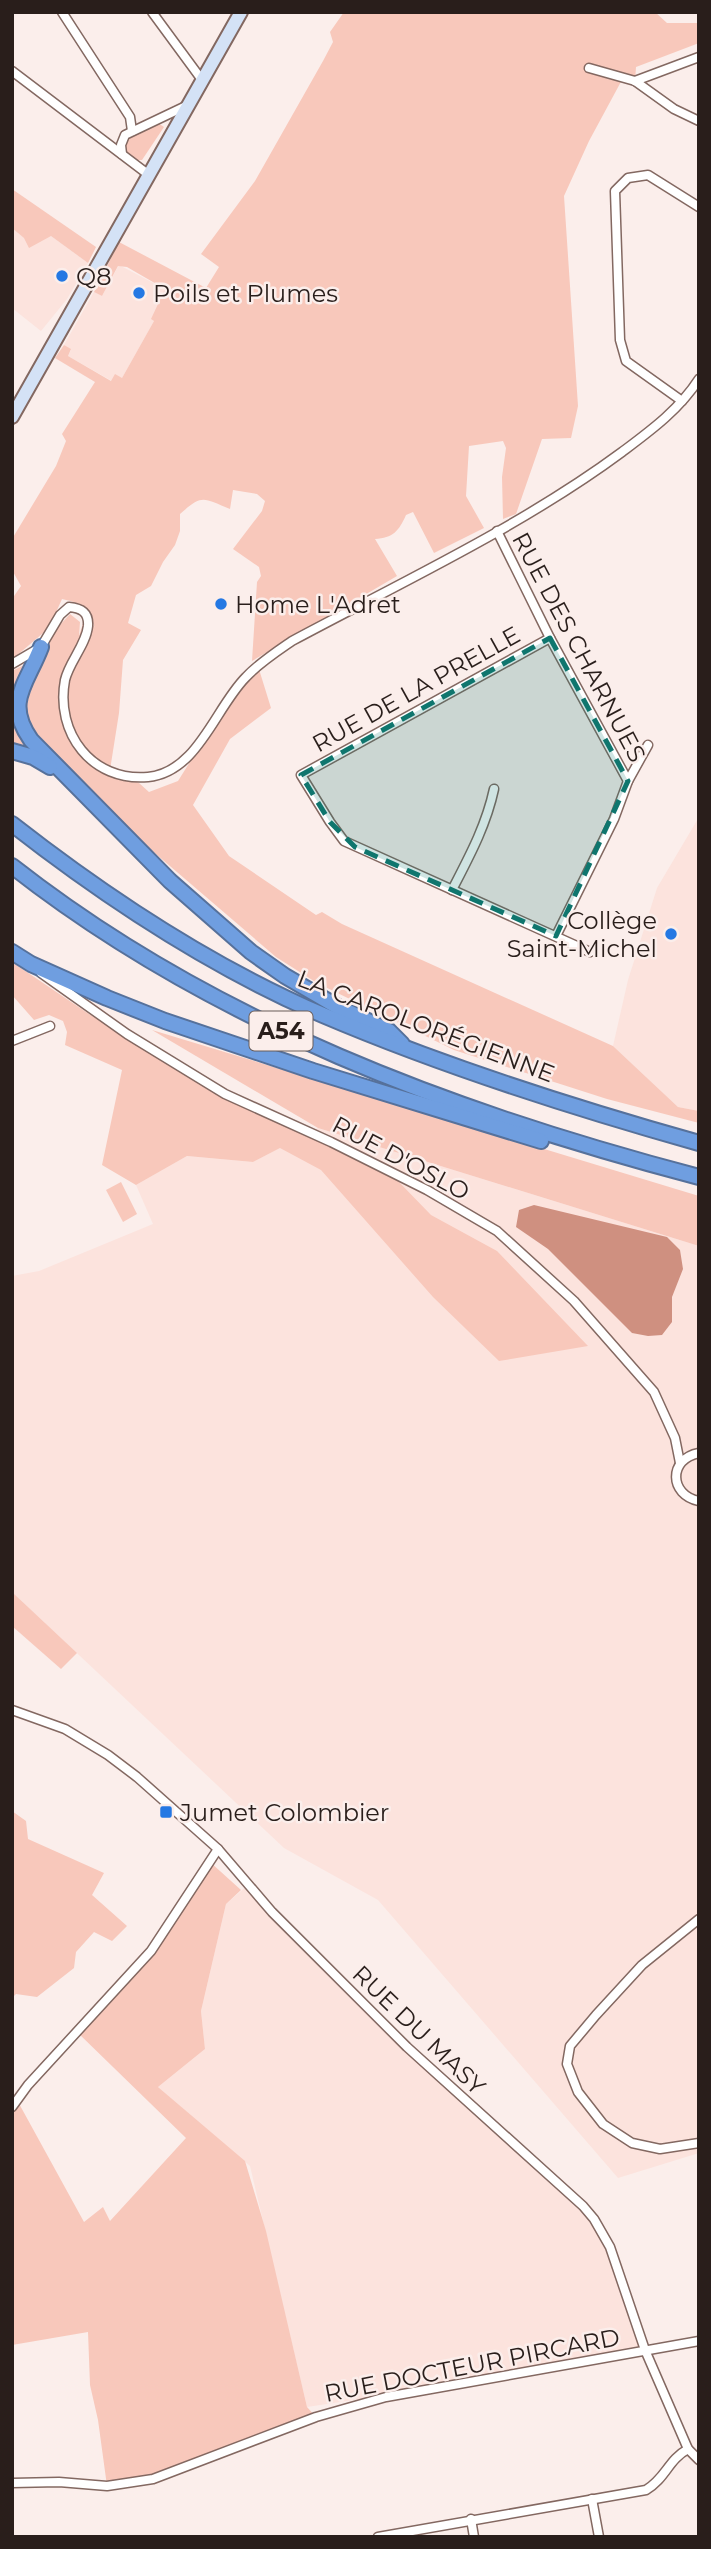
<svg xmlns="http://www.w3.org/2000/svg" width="711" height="2549" viewBox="0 0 711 2549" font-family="Montserrat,sans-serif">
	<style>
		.built { fill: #fce3dd }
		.green { fill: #f8c8bb; fill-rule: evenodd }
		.water { fill: #cf9080 }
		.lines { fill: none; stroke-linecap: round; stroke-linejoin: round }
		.minor-casing { stroke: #836861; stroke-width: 11 }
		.secondary-casing { stroke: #836861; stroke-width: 16 }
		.motorway-casing { stroke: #56719b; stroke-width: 18 }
		.minor { stroke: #fff; stroke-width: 8 }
		.secondary { stroke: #d4e2f6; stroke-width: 12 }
		.motorway { stroke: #6f9ee0; stroke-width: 14 }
		.marked { fill: #0f766e; fill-opacity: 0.2; stroke: #0f766e; stroke-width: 5; stroke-dasharray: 14 9; stroke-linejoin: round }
		.poi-dot { fill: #2478e3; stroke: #fbeeeb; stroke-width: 2.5 }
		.labels { text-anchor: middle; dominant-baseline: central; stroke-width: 5; stroke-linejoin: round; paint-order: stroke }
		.shield { fill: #fbeeeb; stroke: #685c59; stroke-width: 2 }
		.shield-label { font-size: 23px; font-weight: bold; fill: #291e1b }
		.poi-label { font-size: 24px; fill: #291e1b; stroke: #fbeeeb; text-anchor: start }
		.street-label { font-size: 24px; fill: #291e1b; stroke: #fbeeeb }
	</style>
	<rect width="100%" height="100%" fill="#fbeeeb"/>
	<!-- built -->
	<g class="built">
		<path d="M12 228 24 238 51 236 88 263 67 299 41 331 12 308Z"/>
		<path d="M119 265 165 289 152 319 154 321 122 378 112 381 68 356 71 350 64 345 94 292 102 296Z"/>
		<path d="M699 817V1111L678 1107 613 1046 628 980 657 888Z"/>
		<path d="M318 1128 699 1246V2153L618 2178 378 1900 284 1848 12 1592V1276L39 1271 153 1224 136 1185 187 1156 253 1162Z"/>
		<path d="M248 1885 321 1968 600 2229 645 2350 465 2383 307 2407 250 2166 158 2087 205 2049 201 2011 226 1904Z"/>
	</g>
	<!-- green -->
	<g class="green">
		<path d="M344 12H655L667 23H699V43L636 67 635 81 623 78 589 141 564 196 578 406 571 438 542 439 516 514 503 519 502 477 506 448 503 441 469 446 466 496 484 528 434 553 413 512 406 515C399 531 393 538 375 539L397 576 252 661 257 582 261 576 259 567 233 549 262 511 265 501 257 494 233 490 230 509C202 498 203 494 180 514V531L175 545 163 562 151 586 136 595 128 623 141 630 123 660 119 713 110 770 139 783 149 792 178 781 225 706 258 666 271 708 230 739 193 805 229 856 316 915 322 912 342 924 613 1046 678 1107 699 1111V1123L607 1099 454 1050 317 983 276 957 66 777 18 716 47 639 70 614 80 622 79 636 86 614 95 628C86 607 85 604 62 599L49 628 15 657 12 655V599L21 586 12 570V539L56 466 66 441 62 434 95 382 55 358 64 345 71 349 68 356 111 381 115 374 122 378 154 321 151 319 165 289 127 267 118 266 102 296 94 292 119 242 206 288 219 267 201 254 255 181 323 61 333 42 330 32ZM73 664C63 718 60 725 99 766L78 752 61 718 65 681Z"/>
		<path d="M158 123 164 127 142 160H130L124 147 129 132Z"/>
		<path d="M12 189 96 247 88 263 51 236 29 248 24 238 12 228Z"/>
		<path d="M30 662 20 680 31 747 12 744V671Z"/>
		<path d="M12 962 89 1014 242 1102 398 1181 431 1215 497 1251 588 1346 499 1361 433 1297 321 1170 280 1148 253 1162 187 1156 136 1185 102 1165 122 1070 65 1045 67 1032 63 1021 49 1015 34 1020 12 995Z"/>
		<path d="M152 1030 699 1196V1246L318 1128Z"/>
		<path d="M121 1182 137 1214 123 1222 106 1190Z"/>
		<path d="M12 1592 77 1653 61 1669 12 1626Z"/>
		<path d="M12 1811 26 1821 28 1839 104 1873 92 1895 127 1926 112 1941 94 1932 76 1952 74 1968 37 1997 16 1994 12 1998Z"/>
		<path d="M210 1862 241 1890 226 1904 201 2011 205 2049 158 2087 245 2161 266 2231 307 2407 316 2417 153 2479 107 2486 98 2420 90 2385 88 2332 12 2345V2107L17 2100 84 2222 103 2207 110 2221 186 2138 77 2032 157 1942Z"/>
	</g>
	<!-- water -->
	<path class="water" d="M534 1205 667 1237 680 1250 683 1269 672 1297V1322L662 1335 648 1336 632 1333 548 1249 516 1227 519 1210Z"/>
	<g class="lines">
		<!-- minor casing -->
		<g class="minor-casing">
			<g id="minor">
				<path d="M62 12 130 117 132 131"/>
				<path d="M152 12 202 80"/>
				<path d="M589 68 635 81 674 109 699 121"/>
				<path d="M12 71 149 175"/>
				<path d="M635 81 699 57"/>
				<path d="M122 154 121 145 125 135 188 105"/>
				<path d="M682 401 626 361 620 340 615 191 628 178 648 175 699 207"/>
				<path d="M497 531 550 638 628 781"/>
				<path d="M550 638 301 775 330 822 344 841 590 952"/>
				<path d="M12 664 41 647 60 615 69 607C81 608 89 612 88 626 86 645 69 662 65 680 55 733 92 782 148 777 198 772 215 708 246 677 259 663 276 652 292 641 402 582 522 526 622 452 650 431 679 410 699 379"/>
				<path d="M452 890C469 857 486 826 494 789"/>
				<path d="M556 936 614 819 628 781 648 745"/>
				<path d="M41 973 127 1034 225 1094 331 1142 427 1190 497 1231 574 1301 654 1392 675 1438 680 1463"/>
				<path d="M12 1041 50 1026"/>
				<path d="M699 1453C668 1459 669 1495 699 1501"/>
				<path d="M12 1710 65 1729 108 1755 137 1777 218 1849 272 1912 407 2047 583 2206 594 2219 610 2247 645 2350 688 2449 699 2460"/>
				<path d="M699 1919 642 1965 596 2015 570 2046 567 2064 578 2092 603 2124 632 2143 660 2149 699 2143"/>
				<path d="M12 2107 28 2085 151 1951 218 1849"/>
				<path d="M12 2483 59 2482 107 2486 153 2479 316 2417 386 2397 699 2341"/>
				<path d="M592 2499 599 2537"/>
				<path d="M471 2519 474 2537"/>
				<path d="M378 2537 646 2490C666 2478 668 2460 688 2449"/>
			</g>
		</g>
		<!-- secondary casing -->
		<g class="secondary-casing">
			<path id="secondary" d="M12 417 241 12"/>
		</g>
		<!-- motorway casing -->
		<g class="motorway-casing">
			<g id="motorway">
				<path d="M41 647C27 684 4 702 31 740L170 881 251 952 285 976 338 1007 389 1031 402 1044"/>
				<path d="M12 751 33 757 50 767"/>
				<path d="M12 824C108 899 211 967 323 1015 445 1067 571 1107 699 1143"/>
				<path d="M12 866C212 1023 455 1113 699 1177"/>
				<path d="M12 952 31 964 107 998 165 1021 313 1071 541 1141"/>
			</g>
		</g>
		<!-- minor -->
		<use href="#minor" class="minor"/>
		<!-- secondary -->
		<use href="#secondary" class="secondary"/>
		<!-- motorway -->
		<use href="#motorway" class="motorway"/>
	</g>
	<!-- marked area -->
	<path class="marked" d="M550 638 628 781 556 936 355 847 330 822 301 775Z"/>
	<!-- markers -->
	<g class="poi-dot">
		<circle cx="62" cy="276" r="7"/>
		<circle cx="139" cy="293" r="7"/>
		<circle cx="221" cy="604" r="7"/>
		<circle cx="671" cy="934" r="7"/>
		<rect x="159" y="1805" width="14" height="14" rx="3.5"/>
	</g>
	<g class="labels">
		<!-- shield labels -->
		<rect class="shield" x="249.5" y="1011.5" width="63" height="39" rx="5"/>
		<g class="shield-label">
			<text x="281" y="1031">A54</text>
		</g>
		<!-- poi labels -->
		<g class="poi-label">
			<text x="76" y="276">Q8</text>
			<text x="153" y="293">Poils et Plumes</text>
			<text x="235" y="604">Home L'Adret</text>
			<text x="657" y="920" text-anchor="end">Collège<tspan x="657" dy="28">Saint-Michel</tspan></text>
			<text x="180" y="1812">Jumet Colombier</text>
		</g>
		<!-- street labels -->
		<g class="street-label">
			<text transform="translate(579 647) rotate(62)">RUE DES CHARNUES</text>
			<text transform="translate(416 689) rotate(-29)">RUE DE LA PRELLE</text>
			<text transform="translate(426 1026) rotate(21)">LA CAROLORÉGIENNE</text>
			<text transform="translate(401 1158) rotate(28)">RUE D'OSLO</text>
			<text transform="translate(419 2030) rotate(44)">RUE DU MASY</text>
			<text transform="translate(472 2365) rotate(-11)">RUE DOCTEUR PIRCARD</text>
		</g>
	</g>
	<!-- border -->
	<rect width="711" height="2549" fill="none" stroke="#291e1b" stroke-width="28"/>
</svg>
